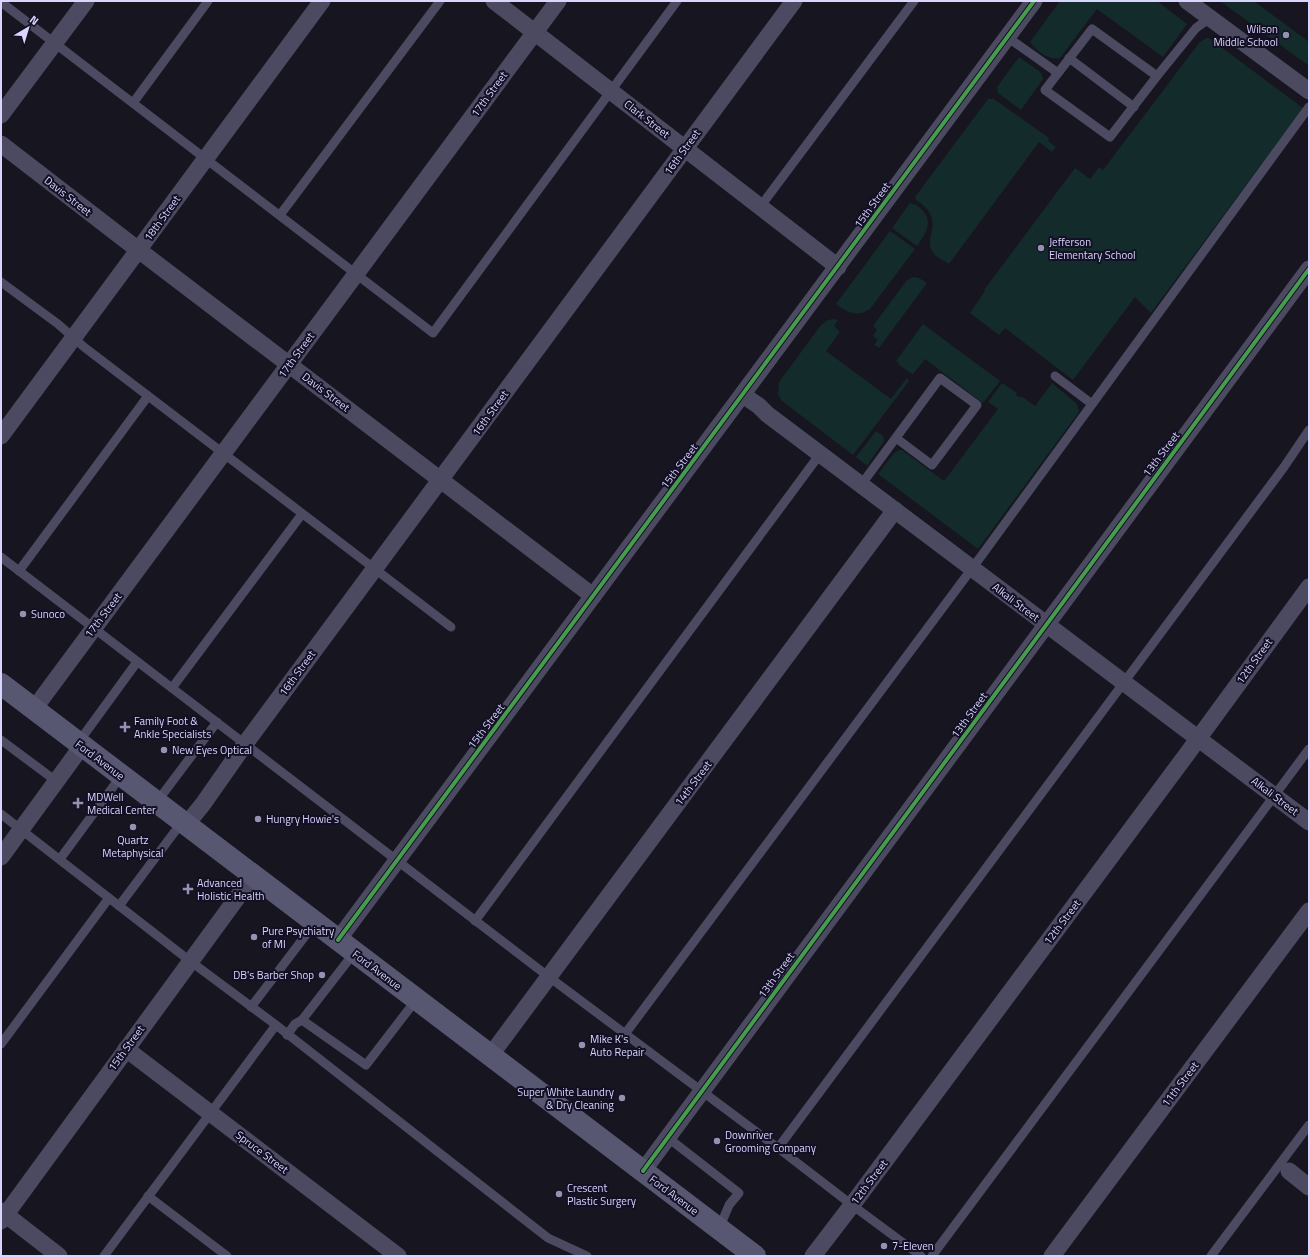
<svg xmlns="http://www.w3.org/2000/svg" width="1310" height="1257" viewBox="0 0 1310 1257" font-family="'Titillium Web',sans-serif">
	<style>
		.green { fill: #132b2b }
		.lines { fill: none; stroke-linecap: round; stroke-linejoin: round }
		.service { stroke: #4b4a61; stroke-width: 9 }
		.minor { stroke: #4b4a61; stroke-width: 17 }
		.secondary { stroke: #575772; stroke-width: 22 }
		.cycleway-casing { stroke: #131025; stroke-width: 6 }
		.cycleway { stroke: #469c4c; stroke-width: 4 }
		.poi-dot { fill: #9592b0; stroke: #131025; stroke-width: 1.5 }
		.labels { text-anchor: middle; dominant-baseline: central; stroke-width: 4; stroke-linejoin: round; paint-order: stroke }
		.poi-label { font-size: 11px; fill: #d9d5fd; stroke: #131025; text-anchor: start }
		.street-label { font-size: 11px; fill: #d9d5fd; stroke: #131025 }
	</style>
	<rect width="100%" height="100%" fill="#161520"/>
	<!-- green -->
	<g class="green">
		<path d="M1060 1H1157L1187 24 1163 57 1097 9 1060 58C1049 61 1037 51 1030 42Z"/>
		<path d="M1220 1H1254L1309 42V66Z"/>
		<path d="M1206 38H1209L1303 108 1151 313 1135 297 1073 380 1005 328 999 335 970 313 985 291 984 290 1075 168 1090 179 1099 167 1103 170 1199 43Z"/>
		<path d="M1019 57 1039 71 1041 73 1043 79 1021 110 998 93 997 87Z"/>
		<path d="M988 99H994L1049 138 1048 141 1056 147 1052 152 1039 142 949 264C942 259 935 258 931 249 928 242 931 237 932 230 935 216 927 207 916 200L915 197Z"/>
		<path d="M910 203C915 204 918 206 921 209 935 221 925 235 917 246L892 228Z"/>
		<path d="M890 231 915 249 870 309C857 318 847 312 836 304Z"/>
		<path d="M914 277 919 278 927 283 879 348 874 345 878 340 873 336 877 330 873 326 907 280Z"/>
		<path d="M833 319 838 320 834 326 840 332 826 351 891 399 907 378 909 381 853 455 782 401 778 394 779 382 821 325 828 320Z"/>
		<path d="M923 324 1000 381 983 403 925 359 913 374H912L898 364 899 363 896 361Z"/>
		<path d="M1002 383 1017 393 1016 395 1020 398 1021 396 1035 406 1052 383 1076 403 1078 407 1079 412 978 549 878 474 894 453 899 450H902L944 481 998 409 988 402Z"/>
		<path d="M876 431 883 436 884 441 867 466 856 457Z"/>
	</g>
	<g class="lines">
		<!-- service -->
		<g class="service">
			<path d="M1 2 433 333 677 1"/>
			<path d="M1092 29 1157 76 1110 137 1045 90Z"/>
			<path d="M1007 37 1058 73"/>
			<path d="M1069 58 1134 107"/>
			<path d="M1157 76 1196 28 1210 18"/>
			<path d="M133 103 208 1"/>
			<path d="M760 207 914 1"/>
			<path d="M280 215 440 1"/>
			<path d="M1 282 58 324 84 347 451 627"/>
			<path d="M1055 376 1092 404"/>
			<path d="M861 485 940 378 977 405 932 465 896 438"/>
			<path d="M1 557 549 977 778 1148 852 1205 921 1256"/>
			<path d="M19 571 148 396"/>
			<path d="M172 688 302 514"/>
			<path d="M1 740 56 781"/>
			<path d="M78 743 137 662"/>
			<path d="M156 803 217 722"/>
			<path d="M1 814 109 898"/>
			<path d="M60 859 121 776"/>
			<path d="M119 906 182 822"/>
			<path d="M475 921 820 454"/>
			<path d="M354 953 302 1020 366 1065 416 1000"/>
			<path d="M251 1007 315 923"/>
			<path d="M625 1034 982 555 1309 107"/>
			<path d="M287 1035 295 1024 302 1020"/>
			<path d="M1 1044 109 898 190 961 276 1025 548 1238 587 1256"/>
			<path d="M667 1137 739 1193 729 1205 719 1229"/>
			<path d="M778 1148 1284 467 1309 430"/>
			<path d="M148 1196 227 1256"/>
			<path d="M104 1256 276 1025"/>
			<path d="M932 1256 1309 749"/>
			<path d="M1211 1256 1309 1125"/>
		</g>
		<!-- minor -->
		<g class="minor">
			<path d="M494 1 838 267"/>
			<path d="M1187 1 1309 91"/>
			<path d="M1 115 86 1"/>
			<path d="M1 144 128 242 593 596"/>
			<path d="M743 395 759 406 767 414 1309 822"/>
			<path d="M1 436 322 1"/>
			<path d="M34 709 558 1"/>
			<path d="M186 825 203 804 245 744 794 1"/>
			<path d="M1 857 82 746"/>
			<path d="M338 940 1034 1"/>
			<path d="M126 1049 398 1256"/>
			<path d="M490 1056 895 510"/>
			<path d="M643 1171 1309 269"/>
			<path d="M1289 1171 1309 1187"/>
			<path d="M1 1211 59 1256"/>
			<path d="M1 1221 253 876"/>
			<path d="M813 1256 852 1205 1187 754 1309 587"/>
			<path d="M1052 1256 1309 911"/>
		</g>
		<!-- secondary -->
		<path class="secondary" d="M1 684 755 1256"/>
		<!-- cycleway casing -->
		<g class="cycleway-casing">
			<g id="cycleway">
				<path d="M338 940 1034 1"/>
				<path d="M643 1171 1309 269"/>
			</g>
		</g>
		<!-- cycleway -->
		<use href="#cycleway" class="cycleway"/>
	</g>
	<!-- markers -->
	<g class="poi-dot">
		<circle cx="1286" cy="35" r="4"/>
		<circle cx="1041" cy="248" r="4"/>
		<circle cx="23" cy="614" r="4"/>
		<path d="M123 721h4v4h4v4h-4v4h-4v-4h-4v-4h4z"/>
		<circle cx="164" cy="750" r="4"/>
		<path d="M76 797h4v4h4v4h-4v4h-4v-4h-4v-4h4z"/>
		<circle cx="258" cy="819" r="4"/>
		<circle cx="133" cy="827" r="4"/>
		<path d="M186 883h4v4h4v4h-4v4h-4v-4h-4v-4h4z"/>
		<circle cx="254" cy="937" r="4"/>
		<circle cx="322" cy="975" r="4"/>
		<circle cx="582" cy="1045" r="4"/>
		<circle cx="622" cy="1098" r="4"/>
		<circle cx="717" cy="1141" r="4"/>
		<circle cx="559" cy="1194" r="4"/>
		<circle cx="884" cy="1246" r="4"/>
	</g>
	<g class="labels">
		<!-- poi labels -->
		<g class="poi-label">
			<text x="1278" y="29" text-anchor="end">Wilson<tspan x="1278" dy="13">Middle School</tspan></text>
			<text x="1049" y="242">Jefferson<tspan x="1049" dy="13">Elementary School</tspan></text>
			<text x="31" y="614">Sunoco</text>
			<text x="134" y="721">Family Foot &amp;<tspan x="134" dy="13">Ankle Specialists</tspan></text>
			<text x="172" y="750">New Eyes Optical</text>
			<text x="87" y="797">MDWell<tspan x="87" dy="13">Medical Center</tspan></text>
			<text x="266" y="819">Hungry Howie's</text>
			<text x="133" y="840" text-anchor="middle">Quartz<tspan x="133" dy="13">Metaphysical</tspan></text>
			<text x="197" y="883">Advanced<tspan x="197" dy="13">Holistic Health</tspan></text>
			<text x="262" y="931">Pure Psychiatry<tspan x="262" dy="13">of MI</tspan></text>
			<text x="314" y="975" text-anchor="end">DB's Barber Shop</text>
			<text x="590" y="1039">Mike K's<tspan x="590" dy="13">Auto Repair</tspan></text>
			<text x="614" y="1092" text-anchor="end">Super White Laundry<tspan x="614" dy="13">&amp; Dry Cleaning</tspan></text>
			<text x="725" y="1135">Downriver<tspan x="725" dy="13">Grooming Company</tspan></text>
			<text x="567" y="1188">Crescent<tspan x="567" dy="13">Plastic Surgery</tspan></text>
			<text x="892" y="1246">7-Eleven</text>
		</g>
		<!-- street labels -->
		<g class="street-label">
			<text transform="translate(489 94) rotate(-54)">17th Street</text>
			<text transform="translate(647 119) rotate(38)">Clark Street</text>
			<text transform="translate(682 152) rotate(-54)">16th Street</text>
			<text transform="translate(68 196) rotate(38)">Davis Street</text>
			<text transform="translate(872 205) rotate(-54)">15th Street</text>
			<text transform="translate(162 218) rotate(-54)">18th Street</text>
			<text transform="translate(296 355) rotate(-54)">17th Street</text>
			<text transform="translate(326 392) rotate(37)">Davis Street</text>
			<text transform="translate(490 413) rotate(-54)">16th Street</text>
			<text transform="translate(1161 454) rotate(-53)">13th Street</text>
			<text transform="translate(679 466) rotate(-53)">15th Street</text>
			<text transform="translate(1016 602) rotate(37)">Alkali Street</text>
			<text transform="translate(103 615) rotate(-53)">17th Street</text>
			<text transform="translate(1254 661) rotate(-54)">12th Street</text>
			<text transform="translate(297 673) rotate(-54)">16th Street</text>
			<text transform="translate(969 715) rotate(-54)">13th Street</text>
			<text transform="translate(486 726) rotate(-53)">15th Street</text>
			<text transform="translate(100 760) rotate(37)">Ford Avenue</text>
			<text transform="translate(693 783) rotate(-53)">14th Street</text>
			<text transform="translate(1275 796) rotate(37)">Alkali Street</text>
			<text transform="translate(1062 922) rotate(-53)">12th Street</text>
			<text transform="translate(377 970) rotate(37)">Ford Avenue</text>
			<text transform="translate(776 975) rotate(-54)">13th Street</text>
			<text transform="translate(126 1048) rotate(-54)">15th Street</text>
			<text transform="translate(1180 1084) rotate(-53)">11th Street</text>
			<text transform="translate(262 1152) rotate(37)">Spruce Street</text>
			<text transform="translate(869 1182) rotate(-53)">12th Street</text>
			<text transform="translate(674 1195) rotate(37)">Ford Avenue</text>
		</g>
	</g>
	<!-- border -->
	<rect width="1310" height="1257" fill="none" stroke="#d9d5fd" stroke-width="4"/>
	<!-- north arrow -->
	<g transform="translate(28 28) rotate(38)" stroke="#131025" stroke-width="3" paint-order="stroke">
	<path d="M0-3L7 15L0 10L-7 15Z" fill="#d9d5fd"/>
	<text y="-6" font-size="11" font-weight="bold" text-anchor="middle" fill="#d9d5fd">N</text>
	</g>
</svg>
